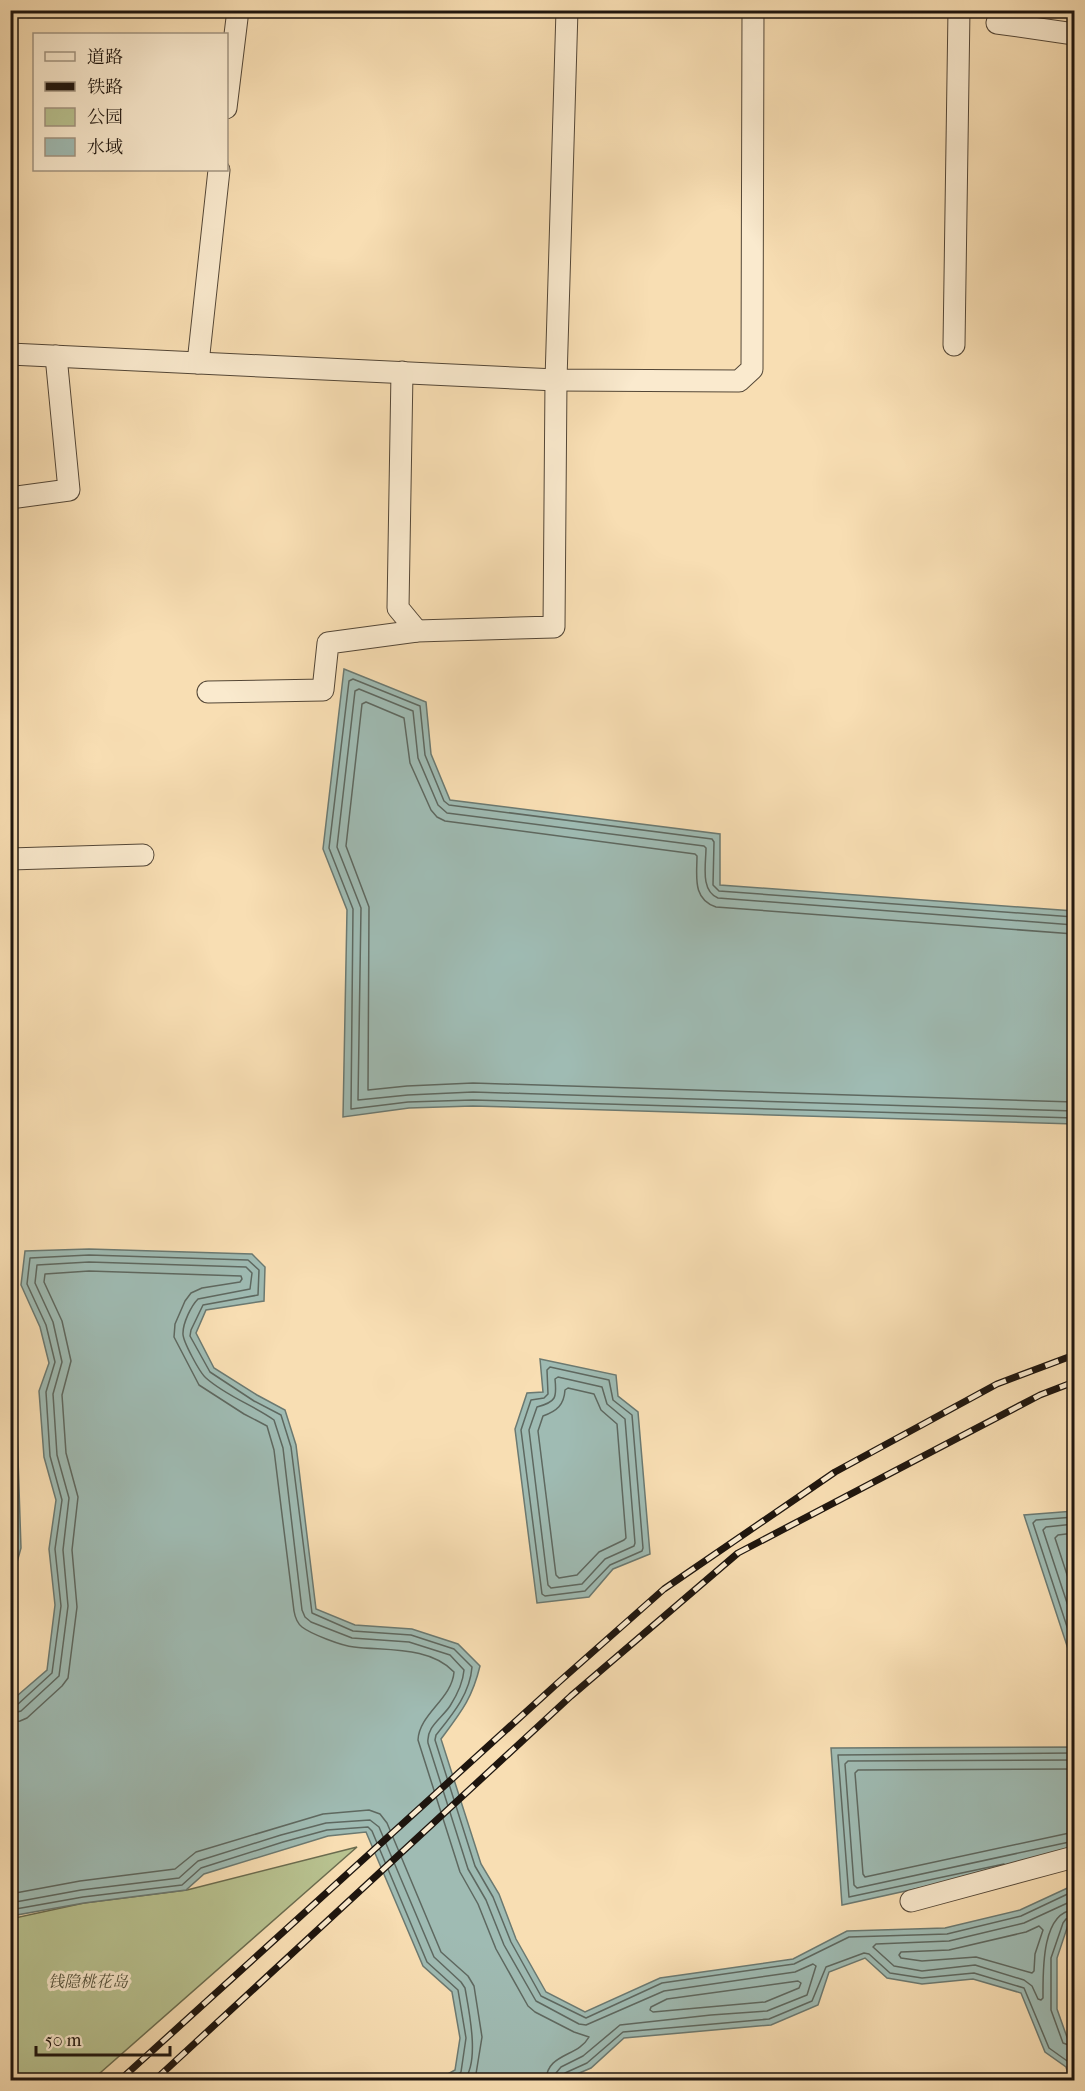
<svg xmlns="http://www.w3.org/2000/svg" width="1085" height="2091" viewBox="0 0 1085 2091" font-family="'IM FELL French Canon','Noto Serif SC',serif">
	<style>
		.green { fill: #b8c290; stroke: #6b6c4f; stroke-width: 1.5 }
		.water { fill: #9fbbb3; stroke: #6b7971; stroke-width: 1.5 }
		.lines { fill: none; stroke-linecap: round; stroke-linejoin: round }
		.shore { stroke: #5e6860; stroke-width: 1.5 }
		.minor-casing { stroke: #544737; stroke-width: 23 }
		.minor { stroke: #faeace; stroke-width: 21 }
		.rail-casing { stroke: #1e150e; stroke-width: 7 }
		.rail { stroke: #faeace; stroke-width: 4.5; stroke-dasharray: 14; stroke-linecap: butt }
		.labels { text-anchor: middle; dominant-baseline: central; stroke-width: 6; stroke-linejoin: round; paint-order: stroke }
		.park-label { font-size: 16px; font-style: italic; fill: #54523c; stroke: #faeace }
	</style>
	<rect width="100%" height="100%" fill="#f8deb3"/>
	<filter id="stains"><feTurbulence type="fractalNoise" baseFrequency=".00333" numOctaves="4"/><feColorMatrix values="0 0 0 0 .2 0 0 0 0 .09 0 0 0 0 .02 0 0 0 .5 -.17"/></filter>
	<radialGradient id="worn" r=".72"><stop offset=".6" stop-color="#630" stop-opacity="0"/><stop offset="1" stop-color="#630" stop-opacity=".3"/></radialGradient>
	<!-- green -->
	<path class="green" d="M357 1847 92 2080H11L10 1919 84 1903 187 1890Z"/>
	<!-- water -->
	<g class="water">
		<path d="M344 669 426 702 431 754 450 800 720 834V885L1074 911V1124L473 1106 409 1108 343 1117 347 910 323 849Z"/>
		<path d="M89 1249 252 1254 265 1267 264 1301 206 1310 196 1333 214 1368 257 1395 285 1410 296 1445 316 1609 355 1625 412 1629 458 1644 480 1666C472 1699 461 1712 441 1739L481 1864 499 1894 516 1939 546 1992 585 2012 660 1978 793 1959 847 1931 945 1928 1020 1910 1074 1885V1923L1068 1925 1057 1958V2009L1068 2040 1074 2042V2080H1070L1066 2067 1045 2052 1021 1993 973 1979 922 1984 887 1978 865 1958 829 1972 818 2005 771 2025 624 2038 591 2068 563 2080H437L455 2070 460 2038 452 1992 423 1966 366 1832 328 1836 204 1874 186 1890 84 1903 11 1916V1701L47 1670 55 1605 49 1549 56 1500 44 1457 39 1391 49 1363 40 1327 21 1285 25 1251Z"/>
		<path d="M540 1359 616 1375 618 1396 638 1412 650 1554 613 1569 589 1597 537 1603 515 1429 527 1393 543 1392Z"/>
		<path d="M15 1369 21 1548 11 1584 10 1370Z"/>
		<path d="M1074 1511V1667L1024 1515Z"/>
		<path d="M1074 1747V1854L842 1905 831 1748Z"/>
	</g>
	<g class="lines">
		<!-- shore -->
		<g class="shore">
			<path d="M1074 917 719 891 713 885 714 842 712 839 449 805 444 801 425 755 420 706 353 679 349 681 329 848 353 909 351 1109 408 1102 473 1100 1074 1118"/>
			<path d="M1074 925 718 898C700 891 706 864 706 848L704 846 447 813 438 805 418 758 413 711 359 689 355 691 337 847 361 908 358 1100 408 1095 473 1092 1074 1111"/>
			<path d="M1074 934 716 907C692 899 697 876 697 856L695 854 445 821 437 817 431 810 410 763 404 718 366 702 362 704 346 846 369 907 368 1090 407 1086 473 1083 1074 1102"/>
			<path d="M550 1367 609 1380 613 1400 632 1415 643 1548 642 1551 610 1565 585 1591 545 1596 542 1594 521 1430 531 1400 544 1398 548 1394 547 1370Z"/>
			<path d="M558 1377 602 1387 607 1404 625 1419 635 1543 634 1546 605 1559 582 1584 551 1588 548 1585 529 1430 537 1407C556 1402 557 1398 555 1379Z"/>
			<path d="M568 1388 594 1394 601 1410 617 1424 626 1538 624 1540 599 1552 577 1575 559 1578 556 1575 538 1431 543 1416C557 1411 564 1405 565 1390Z"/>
			<path d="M10 1411 15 1547 10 1562"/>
			<path d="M1074 1517 1036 1520 1033 1523 1074 1648"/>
			<path d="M1074 1524 1046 1527 1043 1530 1074 1624"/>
			<path d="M1074 1533 1058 1535 1055 1538 1074 1596"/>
			<path d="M10 1706 17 1705 52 1673 61 1606 55 1549 62 1500 50 1456 46 1392 55 1362 46 1325 27 1284 30 1258 89 1255 248 1260 259 1270 258 1295 203 1305 191 1330 190 1336 210 1372 254 1401 281 1415 291 1447 312 1613 353 1631 411 1635 454 1649 472 1667C470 1694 452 1715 436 1735L435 1740 475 1866 493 1897 511 1942 541 1996 586 2018 662 1983 794 1964 849 1937 947 1934 1021 1916 1074 1891"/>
			<path d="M10 1714 21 1711 59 1676 68 1606 63 1550 69 1498 57 1455 53 1394 62 1362 53 1322 35 1283 37 1265 89 1262 246 1267 252 1273 250 1289 198 1299C191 1306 183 1323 183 1333 182 1340 200 1373 206 1378 226 1396 253 1405 274 1420L283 1448 302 1610 305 1617 311 1622 352 1638 409 1642 450 1655 464 1670C463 1683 457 1695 450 1706 442 1718 426 1727 428 1743L468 1869 486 1900 504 1945 536 2001 579 2024 586 2025 664 1991 795 1972 813 1964 816 1966 807 1995 767 2011 711 2015 620 2025 583 2056 561 2067 556 2073 555 2080"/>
			<path d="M10 1723 20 1721 27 1718 62 1686 68 1678 77 1607 72 1550 78 1497 66 1453 62 1395 71 1361 62 1321 44 1282 45 1274 89 1271 241 1276 242 1279 240 1282 202 1288 191 1293 185 1301 175 1324 174 1337 199 1385 244 1414 267 1426 274 1450 294 1611C295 1617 297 1623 302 1627 311 1634 342 1646 354 1647 386 1651 430 1646 454 1672 452 1699 419 1714 418 1740L460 1872 478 1904 496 1949 528 2006 535 2012 574 2032 589 2037C578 2057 547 2053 546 2080"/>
			<path d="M1074 1760 848 1761 845 1764 854 1885 857 1888 1074 1841"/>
			<path d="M1074 1769 858 1770 855 1773 863 1874 865 1877 1074 1832"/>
			<path d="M1004 1864 849 1897 838 1755 1074 1753"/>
			<path d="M10 1894 80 1881 175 1869 196 1852 323 1814 369 1810 380 1814 387 1823 441 1952 468 1976 474 1986 482 2037 475 2080"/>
			<path d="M1074 1900 1024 1923 949 1941 876 1944 873 1947 894 1966 922 1971 975 1965 1024 1980 1032 1986 1038 1999 1041 2000 1043 1998C1043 1973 1041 1912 1074 1910"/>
			<path d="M10 1903 81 1890 179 1878 198 1861 281 1835 326 1823 370 1820 379 1827 434 1957 461 1982 465 1988C469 2011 480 2062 464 2080"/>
			<path d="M10 1910 83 1897 182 1885 201 1868 283 1842 327 1830 368 1827 372 1831 427 1962 458 1990 466 2038 461 2072 449 2080"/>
			<path d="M1074 1917 1066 1919 1063 1923 1051 1958V2010L1063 2043 1074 2047"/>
			<path d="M1039 1926 1043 1930 1035 1954 1034 1971 1032 1973 976 1957 922 1961 901 1958 899 1955 901 1952 949 1950 1026 1932Z"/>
			<path d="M798 1981 801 1983 799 1988 765 2002 653 2012 650 2010 651 2007 667 1999Z"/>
			<path d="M563 2080 565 2073 587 2063 623 2032 769 2019 812 2001 826 1967 864 1953 869 1954 890 1973 922 1978 974 1973 1024 1988 1049 2048 1070 2063 1074 2075"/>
		</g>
		<!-- minor casing -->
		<g class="minor-casing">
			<g id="minor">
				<path d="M997 23 1074 34"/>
				<path d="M226 108 238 10"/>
				<path d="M954 345 959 10"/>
				<path d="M10 354 556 380 739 381 752 369 753 10"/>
				<path d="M198 363 219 170"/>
				<path d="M402 372 398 608 417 631"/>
				<path d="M10 498 69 490 56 356"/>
				<path d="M208 692 323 690 328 643 417 631 554 627 556 380 567 10"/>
				<path d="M10 859 143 855"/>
				<path d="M911 1901 1074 1857"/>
			</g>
		</g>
		<!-- minor -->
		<use href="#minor" class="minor"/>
		<!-- rail casing -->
		<g class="rail-casing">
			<g id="rail">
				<path d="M120 2080 560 1681 664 1589 835 1472 997 1384 1074 1355"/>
				<path d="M155 2080 571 1696 738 1553 1040 1395 1074 1382"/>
			</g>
		</g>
		<!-- rail -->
		<use href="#rail" class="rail"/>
	</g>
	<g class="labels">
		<!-- park labels -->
		<g class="park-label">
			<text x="88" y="1981">钱隐桃花岛</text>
		</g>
	</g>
	<!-- margin -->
	<rect width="1085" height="2091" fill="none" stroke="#f8deb3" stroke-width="36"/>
	<rect x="12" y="12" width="1061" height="2067" fill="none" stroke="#1e150e" stroke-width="3"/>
	<rect x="18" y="18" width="1049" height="2055" fill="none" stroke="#1e150e" stroke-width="1.5"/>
	<!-- legend -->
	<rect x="33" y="33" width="195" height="138" fill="#faeace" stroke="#a29581" stroke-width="1.5"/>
	<rect x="45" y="52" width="30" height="9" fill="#faeace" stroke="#a29581" stroke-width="1.5"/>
	<text x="87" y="63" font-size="18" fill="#1e150e">道路</text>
	<rect x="45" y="82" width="30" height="9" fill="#1e150e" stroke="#a29581" stroke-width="1.5"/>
	<text x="87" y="93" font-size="18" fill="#1e150e">铁路</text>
	<rect x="45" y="108" width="30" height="18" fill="#b8c290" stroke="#a29581" stroke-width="1.5"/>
	<text x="87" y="123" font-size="18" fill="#1e150e">公园</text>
	<rect x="45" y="138" width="30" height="18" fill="#9fbbb3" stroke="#a29581" stroke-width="1.5"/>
	<text x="87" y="153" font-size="18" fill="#1e150e">水域</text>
	<!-- scale -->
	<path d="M36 2046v9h134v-9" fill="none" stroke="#1e150e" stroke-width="3"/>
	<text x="45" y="2046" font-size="18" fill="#1e150e" stroke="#faeace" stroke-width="4.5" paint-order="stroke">50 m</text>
	<rect width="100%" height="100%" filter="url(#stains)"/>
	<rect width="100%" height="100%" fill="url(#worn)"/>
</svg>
